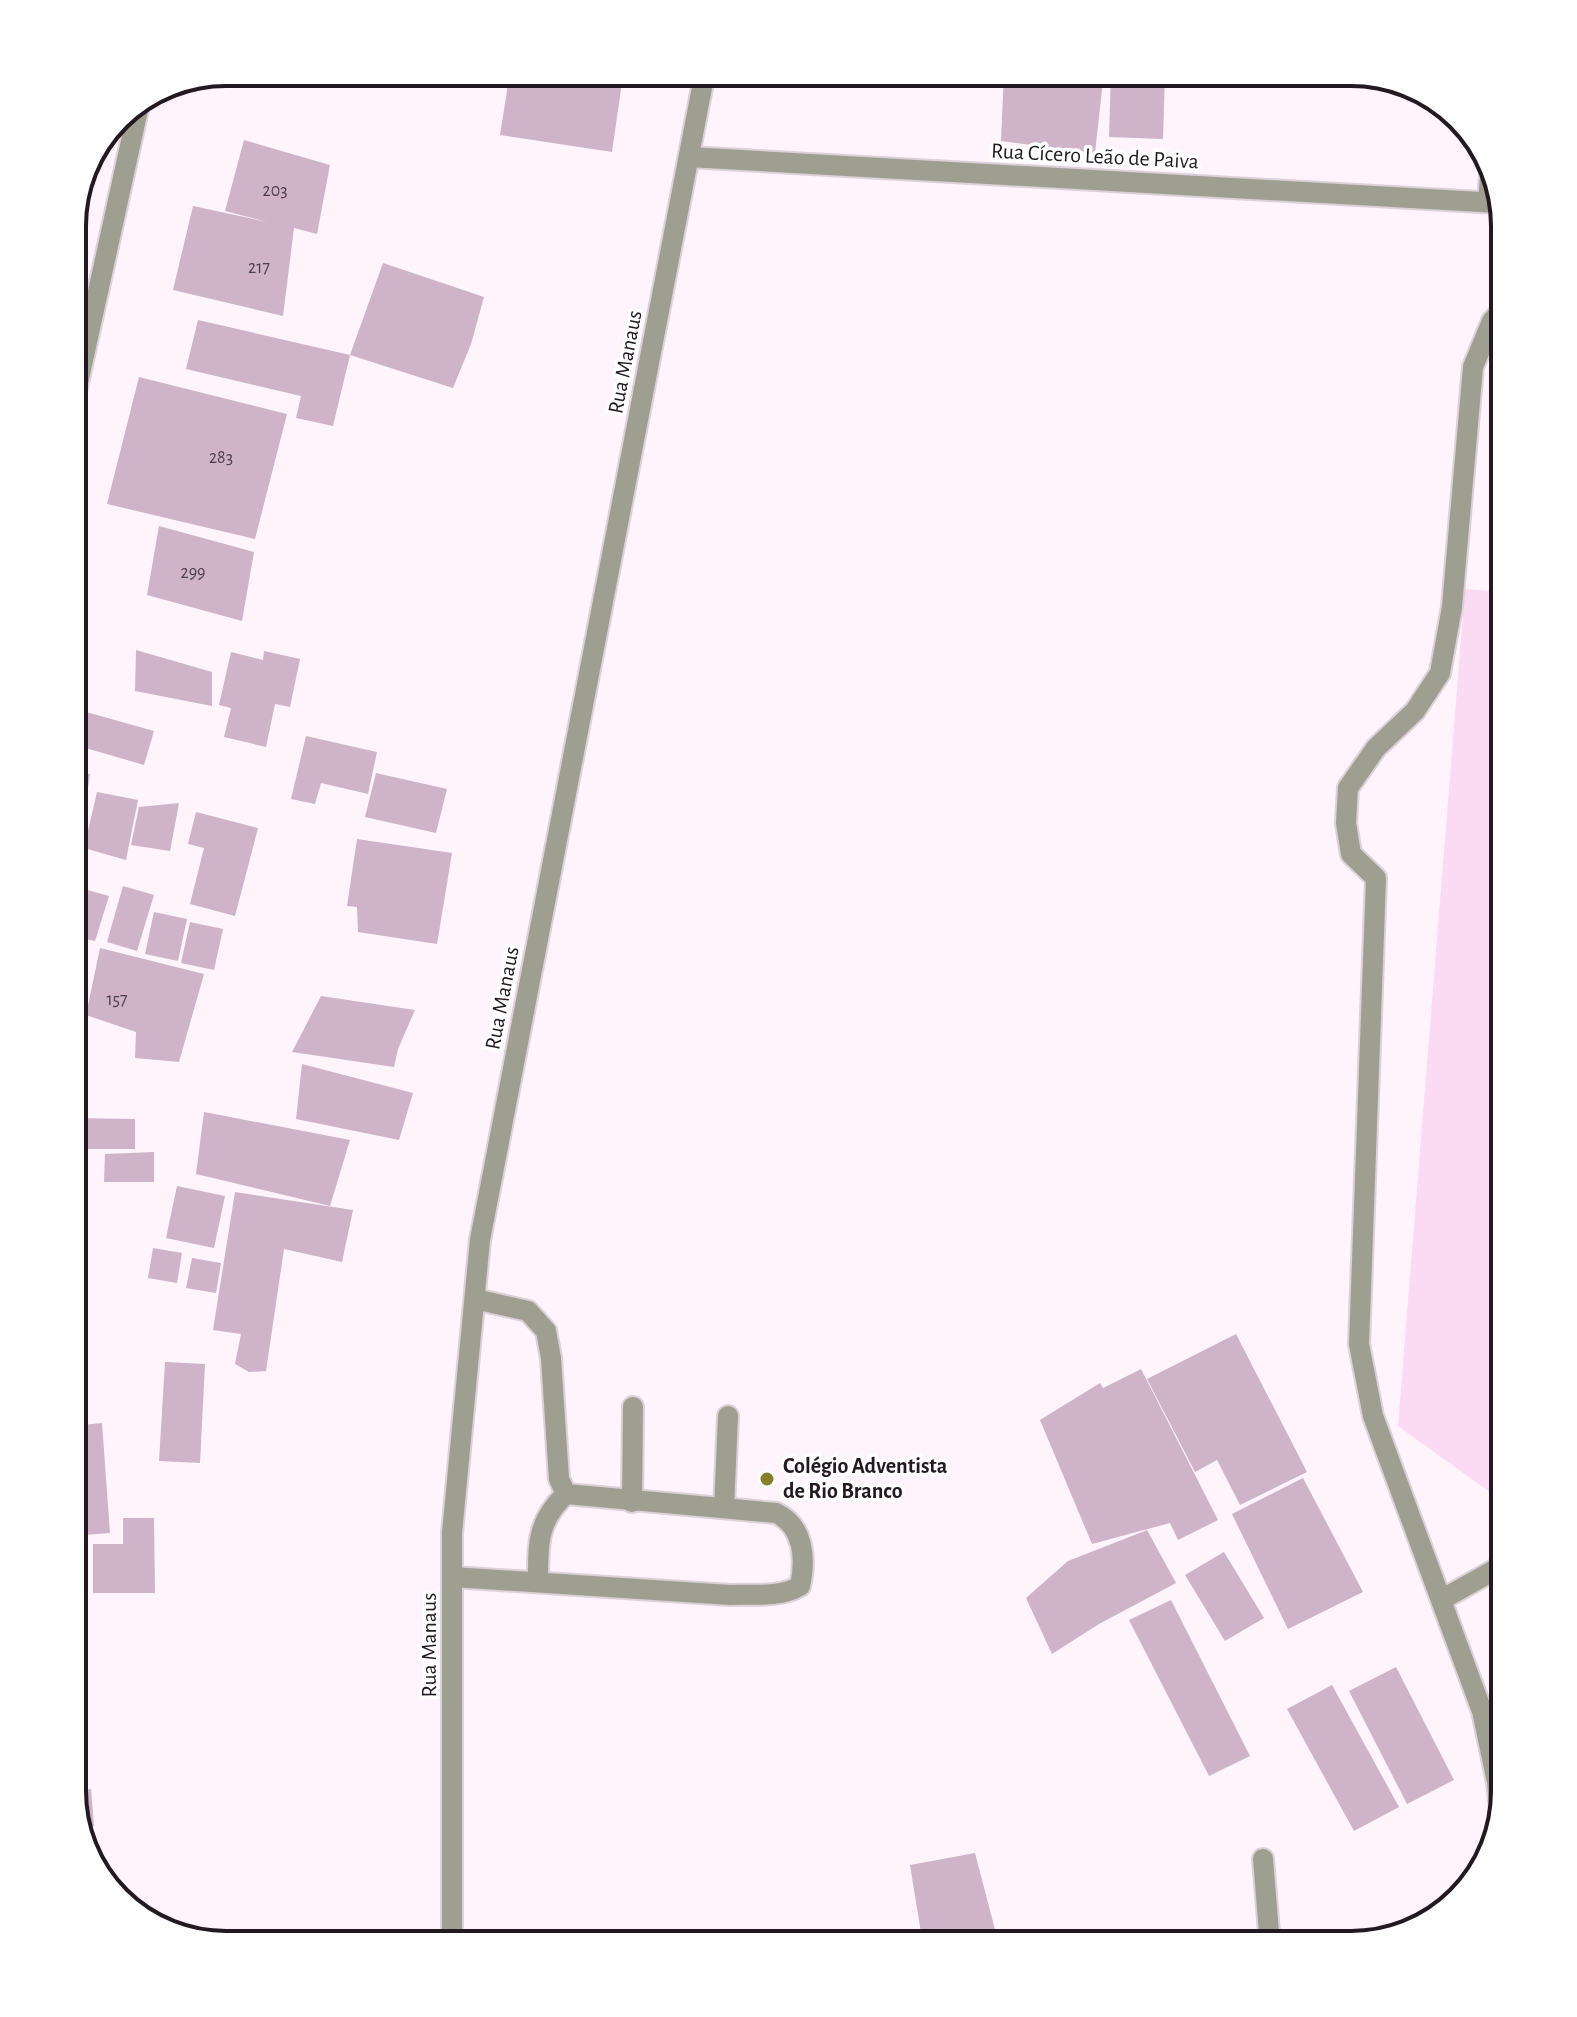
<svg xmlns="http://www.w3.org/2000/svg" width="1577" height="2017" viewBox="0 0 1577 2017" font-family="'Alegreya Sans',sans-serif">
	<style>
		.green { fill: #fbdaf4 }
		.building { fill: #cfb3c9 }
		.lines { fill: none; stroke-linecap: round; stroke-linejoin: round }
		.minor-casing { stroke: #dcd0d9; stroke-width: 24 }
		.minor { stroke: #9f9f91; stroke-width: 20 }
		.poi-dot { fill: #83822b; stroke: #fff; stroke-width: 3 }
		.labels { text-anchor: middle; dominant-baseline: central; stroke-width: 7; stroke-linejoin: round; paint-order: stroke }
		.number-label { font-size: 18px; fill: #4e404b }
		.street-label { font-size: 22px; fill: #231921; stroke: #fff }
		.poi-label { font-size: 22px; font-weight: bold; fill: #231921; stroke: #fff; text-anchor: start }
		.rim { fill: none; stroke: #231921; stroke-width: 4 }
	</style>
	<rect width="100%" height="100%" fill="#fff3fc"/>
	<!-- green -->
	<path class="green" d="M1465 589 1505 592V1503L1398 1426Z"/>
	<!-- building -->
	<g class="building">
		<path d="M510 72H556L622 82 612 152 500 135Z"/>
		<path d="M1004 72H1104L1095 153 1001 141Z"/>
		<path d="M1111 72H1165L1163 139 1109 137Z"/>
		<path d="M244 140 330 165 317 234 294 228 283 316 173 290 193 206 267 222 225 211Z"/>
		<path d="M383 263 484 297 471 344 453 388 350 355Z"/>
		<path d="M198 320 350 355 333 426 296 418 301 396 186 369Z"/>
		<path d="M139 377 287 414 255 539 107 504Z"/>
		<path d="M159 526 254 552 242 621 147 595Z"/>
		<path d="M136 650 212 672V706L135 691Z"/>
		<path d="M264 651 300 659 290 707 275 704 266 747 224 737 231 708 219 705 231 652 263 660Z"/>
		<path d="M72 708 154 731 144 765 72 744Z"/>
		<path d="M306 736 377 752 368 794 321 783 315 804 291 799Z"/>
		<path d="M72 772 90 774 86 802 72 800Z"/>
		<path d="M376 773 447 789 436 833 365 817Z"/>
		<path d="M97 792 138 800 126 860 84 848Z"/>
		<path d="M179 803 170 851 131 845 139 807Z"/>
		<path d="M72 812H78L74 839H72Z"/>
		<path d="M196 812 258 828 235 916 190 904 204 848 188 844Z"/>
		<path d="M357 839 452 853 437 944 358 932 357 907 347 906Z"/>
		<path d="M72 855 86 858 74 928H72Z"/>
		<path d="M123 886 154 895 137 951 107 942Z"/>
		<path d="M84 889 109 896 95 941 72 936Z"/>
		<path d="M154 912 187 919 178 961 145 954Z"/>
		<path d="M190 922 223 929 214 970 181 963Z"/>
		<path d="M100 948 204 974 179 1062 135 1058 136 1032 86 1015Z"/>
		<path d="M321 996 415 1010 398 1049 394 1067 292 1052Z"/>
		<path d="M302 1064 413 1093 399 1140 296 1119Z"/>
		<path d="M204 1112 350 1140 330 1206 196 1174Z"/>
		<path d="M72 1118 135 1119V1149H72Z"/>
		<path d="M154 1152V1182H104L105 1154Z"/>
		<path d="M177 1186 225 1196 214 1248 166 1238Z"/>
		<path d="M235 1192 353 1210 342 1262 284 1249 266 1371 249 1372 235 1364 241 1334 213 1330Z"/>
		<path d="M153 1248 182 1253 177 1283 148 1278Z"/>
		<path d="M192 1258 221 1263 216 1293 186 1288Z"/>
		<path d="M1236 1334 1307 1472 1240 1505 1217 1460 1195 1472 1147 1379Z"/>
		<path d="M165 1362 205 1364 200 1463 159 1461Z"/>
		<path d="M1141 1369 1218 1520 1178 1540 1170 1523 1092 1544 1040 1420 1100 1383 1103 1388Z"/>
		<path d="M102 1423 110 1533 72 1536V1426Z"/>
		<path d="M1303 1478 1363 1592 1288 1629 1232 1514Z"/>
		<path d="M123 1518H154L155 1593H93V1544H123Z"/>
		<path d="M1147 1530 1176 1583 1099 1624 1052 1654 1026 1598 1068 1561Z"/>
		<path d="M1224 1552 1264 1618 1225 1641 1185 1575Z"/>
		<path d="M1171 1600 1250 1756 1209 1776 1129 1620Z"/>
		<path d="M1396 1667 1454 1780 1407 1804 1349 1691Z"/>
		<path d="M1332 1685 1399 1807 1354 1831 1287 1709Z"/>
		<path d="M91 1789 94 1826 83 1827 72 1791Z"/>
		<path d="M975 1853 999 1945H923L910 1865Z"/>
	</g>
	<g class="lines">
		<!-- minor casing -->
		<g class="minor-casing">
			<g id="minor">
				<path d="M689 157 1498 203"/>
				<path d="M1488 202 1490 176"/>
				<path d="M72 410 139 105"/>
				<path d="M632 1502 633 1407"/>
				<path d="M724 1508 728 1416"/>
				<path d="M453 1577 730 1595C752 1594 780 1598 800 1586 806 1559 804 1526 776 1513L566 1494 559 1479 551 1358 546 1331 528 1311 475 1299"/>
				<path d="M538 1582C538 1544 537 1521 566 1494"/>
				<path d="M1441 1600 1505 1564"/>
				<path d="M1500 1810 1497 1782 1482 1711 1373 1416 1359 1344 1376 878 1351 854 1346 823 1348 788 1376 748 1415 711 1440 673 1452 607 1473 367 1492 321 1505 308"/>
				<path d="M1263 1859 1270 1945"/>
				<path d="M452 1945V1533L480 1240 705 72"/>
			</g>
		</g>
		<!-- minor -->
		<use href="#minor" class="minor"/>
	</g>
	<!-- markers -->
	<circle class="poi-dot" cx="767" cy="1479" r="8"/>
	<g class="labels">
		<!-- number labels -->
		<g class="number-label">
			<text x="275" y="191">203</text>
			<text x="259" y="268">217</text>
			<text x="221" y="458">283</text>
			<text x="193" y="573">299</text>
			<text x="117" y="1000">157</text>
		</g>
		<!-- street labels -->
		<g class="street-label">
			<text transform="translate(1095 156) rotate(3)">Rua Cícero Leão de Paiva</text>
			<text transform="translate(625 362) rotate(-79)">Rua Manaus</text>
			<text transform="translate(502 998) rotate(-79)">Rua Manaus</text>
			<text transform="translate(429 1645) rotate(-90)">Rua Manaus</text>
		</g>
		<!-- poi labels -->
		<g class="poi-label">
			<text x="783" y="1466">Colégio Adventista<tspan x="783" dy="25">de Rio Branco</tspan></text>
		</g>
	</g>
	<!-- crop -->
	<path d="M0 0H1577V2017H0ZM226 86H1351A140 140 0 0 1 1491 226V1791A140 140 0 0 1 1351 1931H226A140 140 0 0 1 86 1791V226A140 140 0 0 1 226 86Z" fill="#fff" fill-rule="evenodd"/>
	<path class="rim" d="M226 86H1351A140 140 0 0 1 1491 226V1791A140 140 0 0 1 1351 1931H226A140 140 0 0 1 86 1791V226A140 140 0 0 1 226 86Z"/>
</svg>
